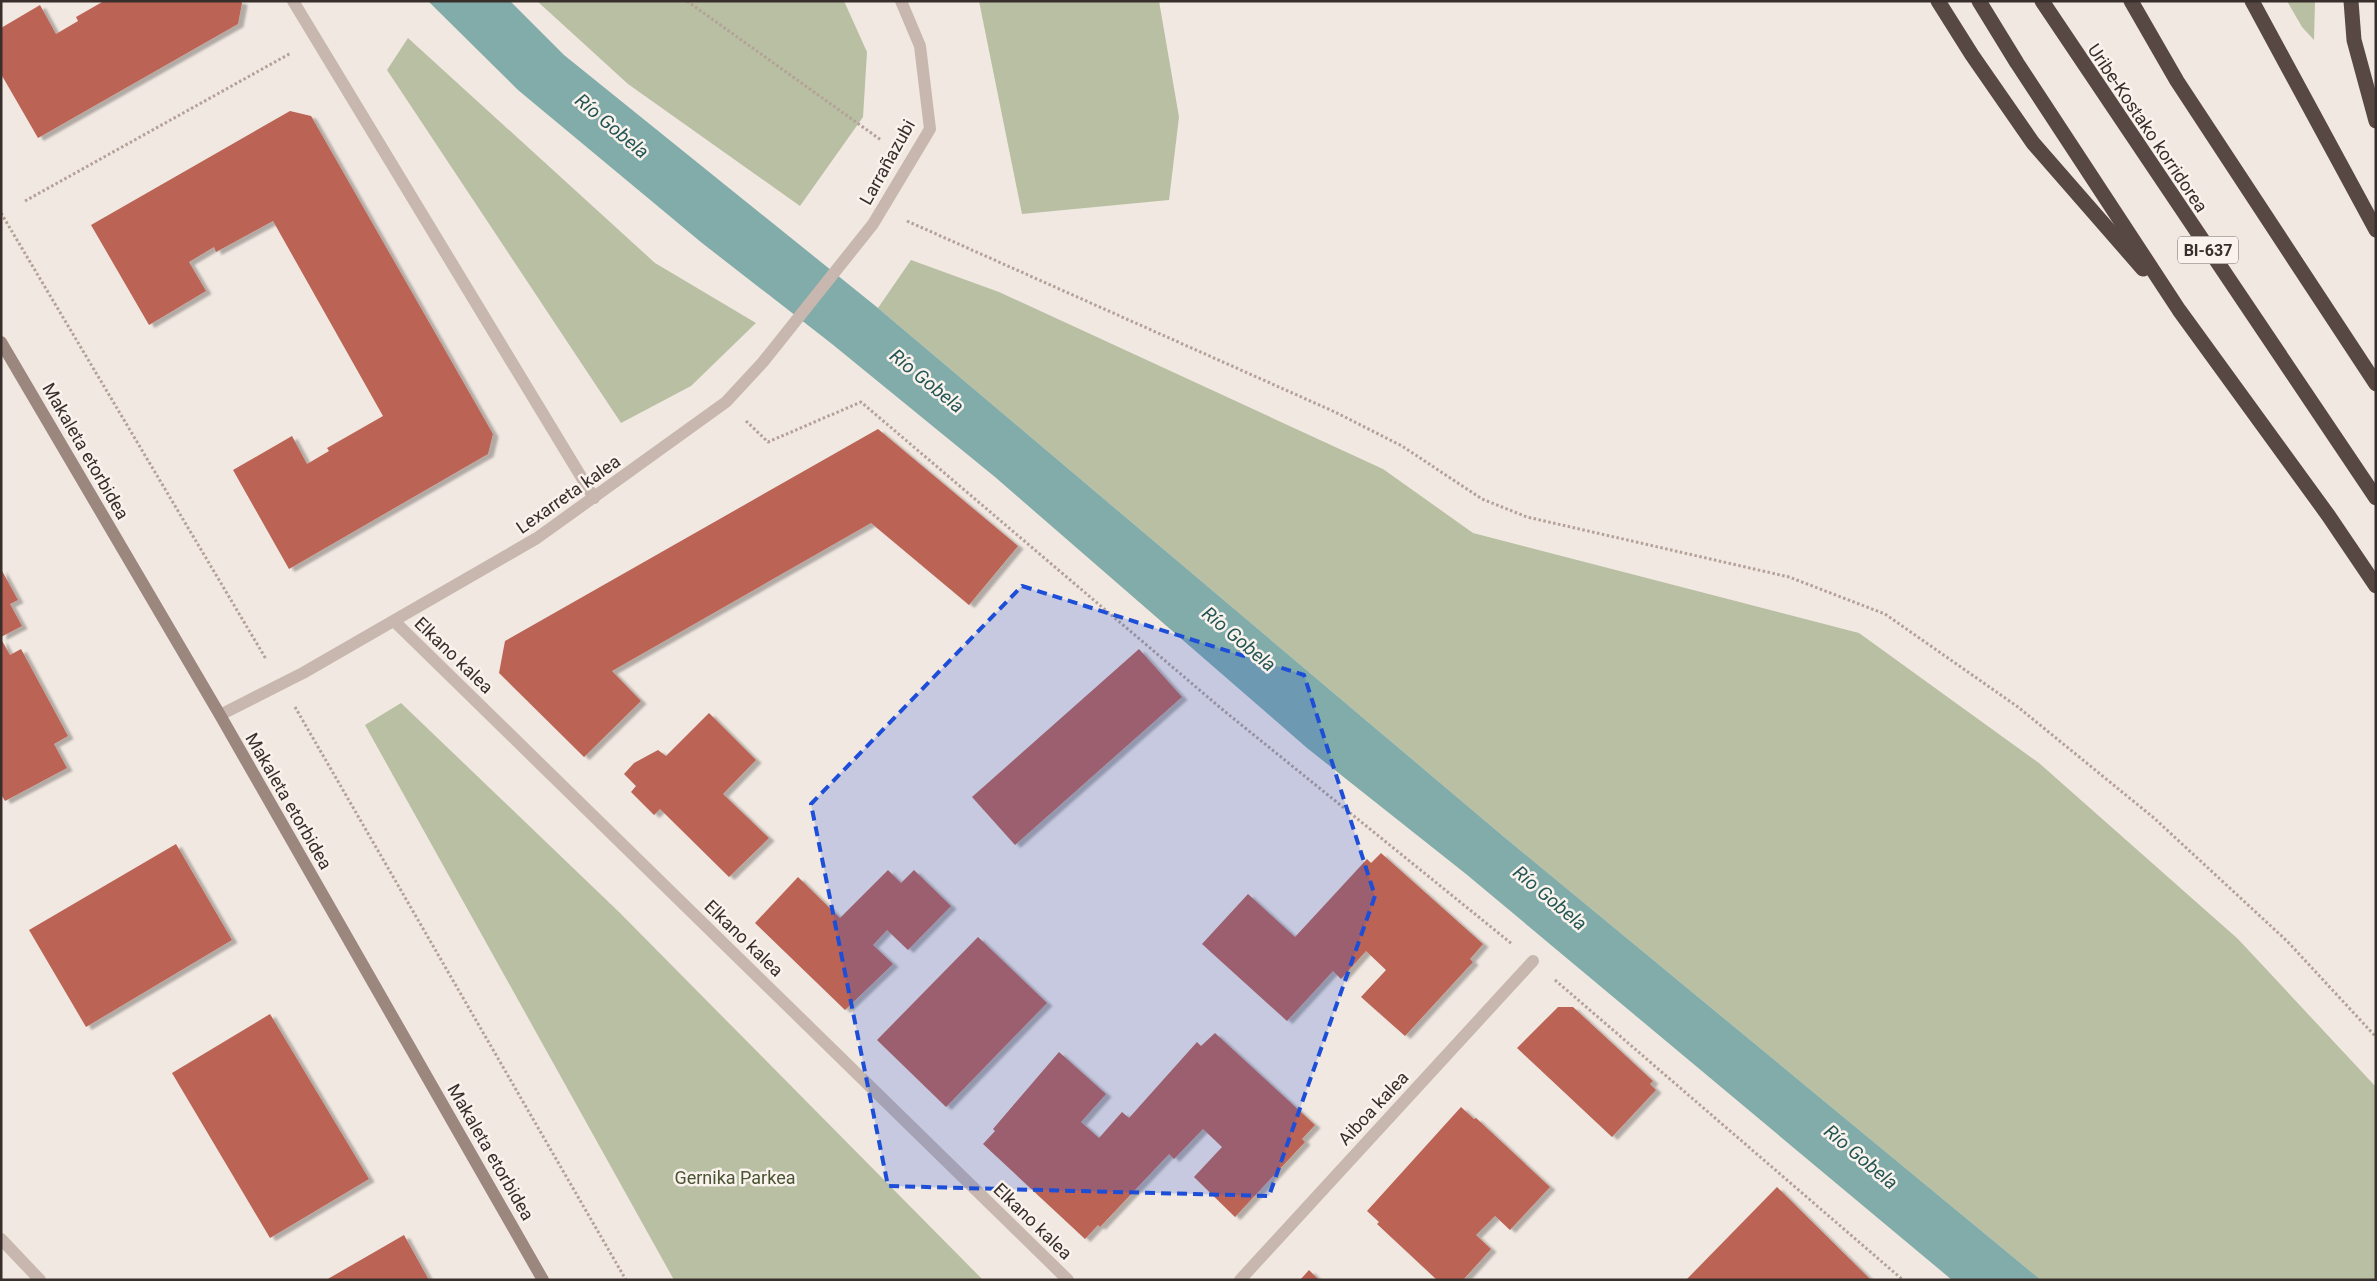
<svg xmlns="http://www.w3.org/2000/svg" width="2377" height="1281" viewBox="0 0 2377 1281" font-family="Roboto,sans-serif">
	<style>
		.green { fill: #b8bfa2 }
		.water { fill: #82aca9 }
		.building { fill: #bb6455; filter: url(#shadow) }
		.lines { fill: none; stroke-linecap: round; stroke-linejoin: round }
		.path { stroke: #b4a198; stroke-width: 3; stroke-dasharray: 2.5 2.5; stroke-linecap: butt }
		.street { stroke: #c8b7ae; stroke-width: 12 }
		.secondary { stroke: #9c877f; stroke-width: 12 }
		.highway { stroke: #584843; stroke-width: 15 }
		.marked { fill: #1d4ed8; fill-opacity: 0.2; stroke: #1d4ed8; stroke-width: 4; stroke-dasharray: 10 6; stroke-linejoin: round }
		.labels { text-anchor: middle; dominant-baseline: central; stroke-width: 5; stroke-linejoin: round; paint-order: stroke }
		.shield { fill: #f9f2ed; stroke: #726965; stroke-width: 1 }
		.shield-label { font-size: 16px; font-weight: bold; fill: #382e2b }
		.street-label { font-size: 18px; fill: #382e2b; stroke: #f9f2ed }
		.park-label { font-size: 18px; fill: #4a5431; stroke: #f9f2ed }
		.water-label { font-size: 19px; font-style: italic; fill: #245654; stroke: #f9f2ed }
	</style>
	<defs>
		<filter id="shadow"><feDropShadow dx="5.5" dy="3" stdDeviation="1" flood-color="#0004"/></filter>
	</defs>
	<rect width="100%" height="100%" fill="#f1e8e1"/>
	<!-- green -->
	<g class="green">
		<path d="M537 1H844L867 52 863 117 800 206 628 84Z"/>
		<path d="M979 1H1159L1179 117 1169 200 1022 214Z"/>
		<path d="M2287 1H2315L2314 40 2302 27Z"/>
		<path d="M408 38 655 263 756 323 691 386 621 423 387 70Z"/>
		<path d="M911 260 999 292 1383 469 1473 533 1859 633 2039 763 2238 939 2376 1087V1280H2041L1503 836 878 308Z"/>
		<path d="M401 703 620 913 983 1280H674L365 725Z"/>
	</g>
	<!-- water -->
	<path class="water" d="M428 1H510L564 55 878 308 1503 836 2041 1280H1952L1466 874 1307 748 995 477 832 344 702 243 518 90Z"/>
	<!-- building -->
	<g class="building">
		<path d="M104 1H241L242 3 238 24 38 138 1 74V28L40 5 56 34 78 21 76 17Z"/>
		<path d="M290 111 311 116 493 434 488 454 289 569 233 470 292 436 307 464 329 451 327 448 383 416 273 221 216 252 214 247 189 262 206 291 149 325 91 225Z"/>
		<path d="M878 429 1018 546 969 605 871 523 612 671 641 701 584 757 499 673 505 641Z"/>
		<path d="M1 569 18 600 10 604 22 626 1 637Z"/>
		<path d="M1 639 10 655 21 649 68 736 54 744 67 768 5 801 1 794Z"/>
		<path d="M1139 649 1182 697 1015 845 972 797Z"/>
		<path d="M709 713 756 760 723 794 769 838 729 877 660 809 654 815 631 792 636 786 624 774 634 763 658 750 666 756Z"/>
		<path d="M176 844 232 940 86 1027 29 930Z"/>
		<path d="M1381 853 1483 944 1470 959 1473 962 1405 1036 1361 997 1386 970 1366 951 1341 979 1333 971 1287 1021 1202 944 1248 894 1295 937 1367 859 1371 863Z"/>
		<path d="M888 870 901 883 914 870 951 906 908 950 887 930 873 945 893 964 845 1010 755 923 798 877 840 918Z"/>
		<path d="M978 937 1047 1003 946 1107 877 1040Z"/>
		<path d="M1558 1007H1573L1653 1081 1650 1084 1656 1090 1612 1137 1517 1048Z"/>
		<path d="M270 1014 369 1179 270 1238 172 1073Z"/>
		<path d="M1215 1033 1315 1125 1302 1139 1305 1142 1235 1217 1194 1177 1222 1147 1203 1129 1174 1159 1169 1154 1100 1227 1098 1225 1085 1239 983 1144 995 1131 993 1129 1059 1052 1106 1094 1081 1122 1099 1138 1122 1112 1129 1118 1197 1042 1201 1046Z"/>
		<path d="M1461 1107 1474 1119 1476 1118 1550 1187 1510 1230 1495 1216 1476 1235 1491 1249 1463 1280H1437L1377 1224 1379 1222 1367 1211Z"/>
		<path d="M1777 1187 1871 1280H1686Z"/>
		<path d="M404 1235 429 1280H326Z"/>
		<path d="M1309 1270 1319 1280H1300Z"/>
	</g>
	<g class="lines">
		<!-- path -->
		<g class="path">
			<path d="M687 1 881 140"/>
			<path d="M25 201 291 53"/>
			<path d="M1 213 266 659"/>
			<path d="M907 221 1335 412 1402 446 1482 499 1527 517 1789 577 1885 614 2018 707 2154 818 2287 941 2376 1037"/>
			<path d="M746 421 768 442 861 402 1223 710 1512 944"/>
			<path d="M295 707 626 1280"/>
			<path d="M1555 980 1903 1280"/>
		</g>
		<!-- street -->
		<g class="street">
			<path d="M293 1 594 498"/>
			<path d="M395 622 1068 1280"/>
			<path d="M220 715 303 673 537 538 726 402 763 362 873 224 930 129 920 46 901 1"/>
			<path d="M1 1239 40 1280"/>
			<path d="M1240 1280 1533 961"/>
		</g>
		<!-- secondary -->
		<path class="secondary" d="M1 342 220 715 543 1280"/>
		<!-- highway -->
		<g class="highway">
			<path d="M1938 1 1972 55 2033 143 2143 269"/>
			<path d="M1979 1 2017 63 2179 310 2328 515 2376 586"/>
			<path d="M2042 1 2376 498"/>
			<path d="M2131 1 2177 81 2376 384"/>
			<path d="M2252 1 2376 230"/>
			<path d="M2351 1 2354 40 2376 121"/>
		</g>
	</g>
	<!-- marked area -->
	<path class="marked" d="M1022 586 1304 675 1375 896 1269 1196 888 1186 811 804Z"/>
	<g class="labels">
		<!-- shield labels -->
		<rect class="shield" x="2178" y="236.5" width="60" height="27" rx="4"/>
		<g class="shield-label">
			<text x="2208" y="250">BI-637</text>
		</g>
		<!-- street labels -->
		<g class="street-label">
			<text transform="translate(2148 128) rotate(56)">Uribe-Kostako korridorea</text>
			<text transform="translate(887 162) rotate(-61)">Larrañazubi</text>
			<text transform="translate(86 451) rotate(60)">Makaleta etorbidea</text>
			<text transform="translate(568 494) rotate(-35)">Lexarreta kalea</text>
			<text transform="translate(454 655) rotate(44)">Elkano kalea</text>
			<text transform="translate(289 801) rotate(60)">Makaleta etorbidea</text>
			<text transform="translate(744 938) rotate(44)">Elkano kalea</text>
			<text transform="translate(1373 1108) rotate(-47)">Aiboa kalea</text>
			<text transform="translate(491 1152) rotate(60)">Makaleta etorbidea</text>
			<text transform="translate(1033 1221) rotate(44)">Elkano kalea</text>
		</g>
		<!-- park labels -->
		<g class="park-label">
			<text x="735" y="1177">Gernika Parkea</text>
		</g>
		<!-- water labels -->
		<g class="water-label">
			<text transform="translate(612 126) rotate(40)">Río Gobela</text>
			<text transform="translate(927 381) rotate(39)">Río Gobela</text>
			<text transform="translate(1239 639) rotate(40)">Río Gobela</text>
			<text transform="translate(1550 898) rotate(40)">Río Gobela</text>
			<text transform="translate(1861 1157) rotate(40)">Río Gobela</text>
		</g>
	</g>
	<!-- border -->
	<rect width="2377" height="1281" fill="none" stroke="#382e2b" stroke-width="5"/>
</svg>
